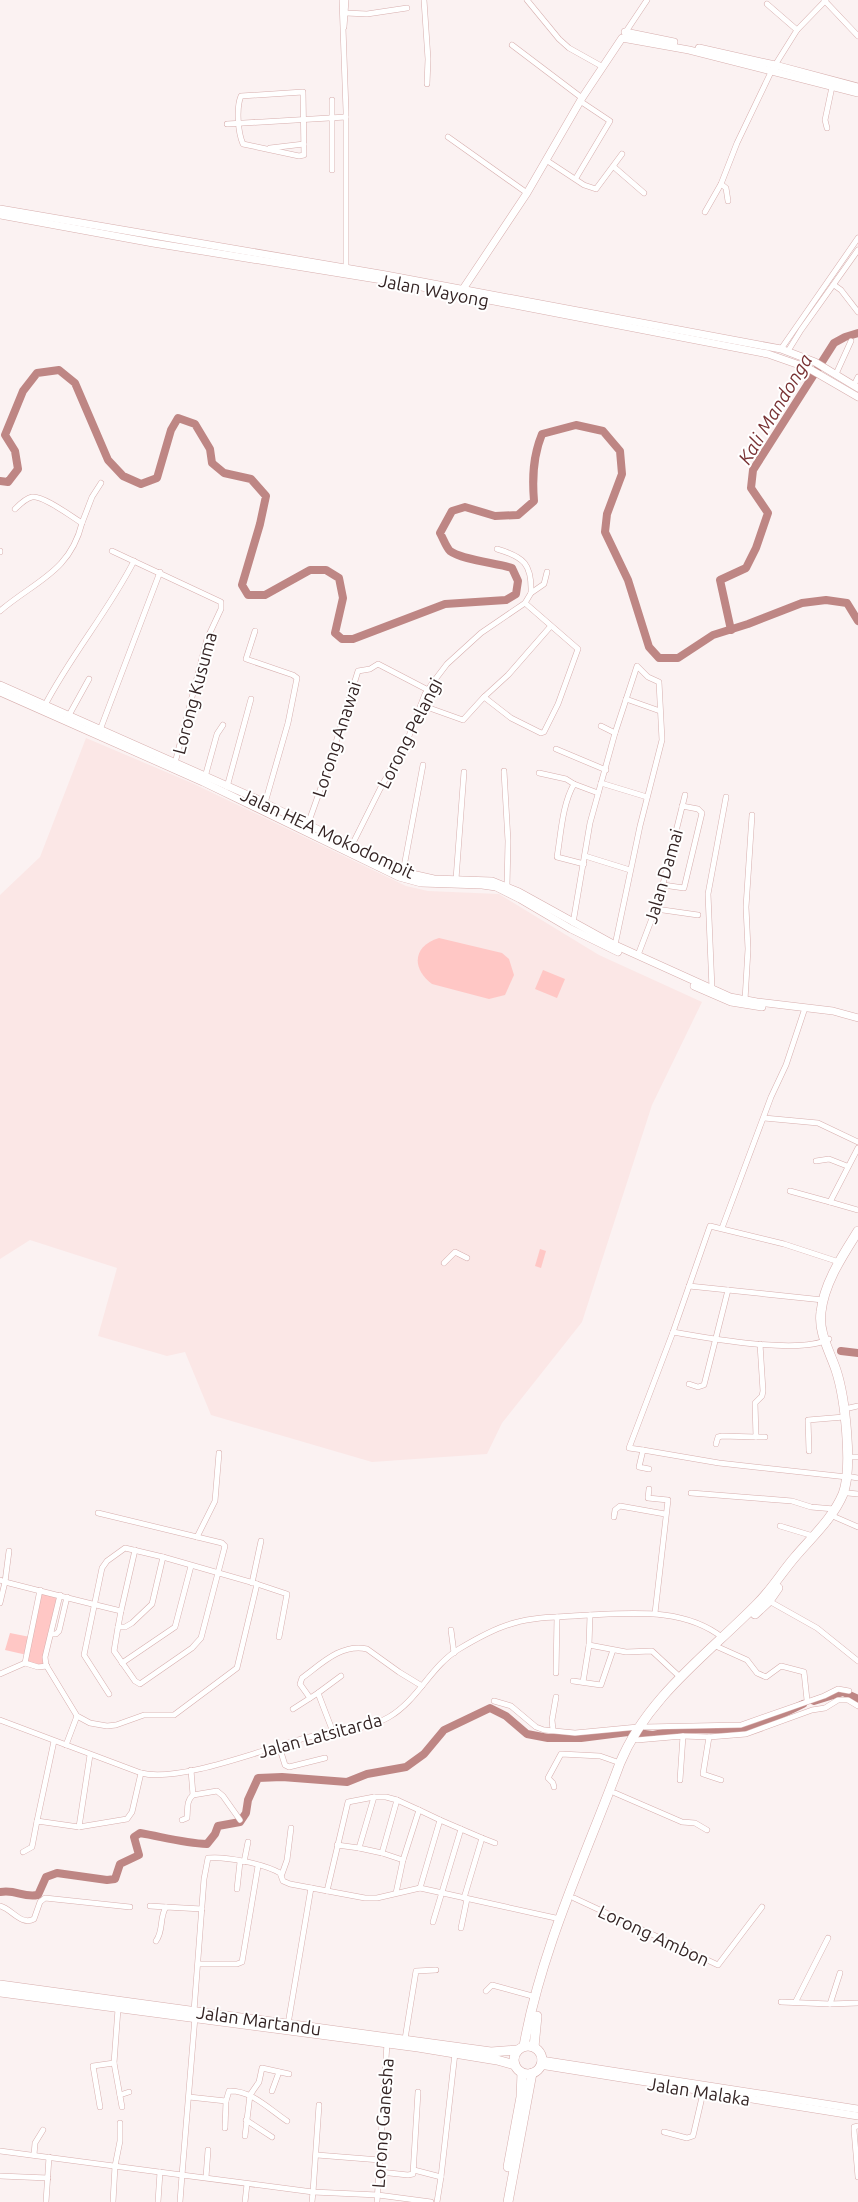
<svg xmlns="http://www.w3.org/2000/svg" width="858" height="2202" viewBox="0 0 858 2202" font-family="Ubuntu,sans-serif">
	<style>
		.built { fill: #fbe7e6 }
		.green { fill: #ffc7c5 }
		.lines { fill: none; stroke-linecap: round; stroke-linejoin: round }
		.river { stroke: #be8684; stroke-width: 8 }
		.street-casing { stroke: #d7aead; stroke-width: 6 }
		.secondary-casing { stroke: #d7aead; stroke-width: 8 }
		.highway-casing { stroke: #d7aead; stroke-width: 10 }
		.street { stroke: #fff; stroke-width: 5 }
		.secondary { stroke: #fff; stroke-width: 7 }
		.highway { stroke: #fff; stroke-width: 9 }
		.labels { text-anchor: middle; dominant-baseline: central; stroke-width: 4; stroke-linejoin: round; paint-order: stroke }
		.street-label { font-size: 18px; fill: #342424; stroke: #fff }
		.water-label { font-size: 19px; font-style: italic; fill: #793234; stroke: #fff }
	</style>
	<rect width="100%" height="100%" fill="#fbf2f2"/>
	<!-- built -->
	<path class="built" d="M86 738 192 783 406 886 428 891 499 894 599 955 702 1002 652 1105 582 1322 502 1423 487 1454 372 1462 211 1415 185 1352 167 1356 98 1336 117 1268 30 1240 0 1259V895L40 857Z"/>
	<!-- green -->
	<g class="green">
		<path d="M439 938 502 953 509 959 514 975 505 995 489 999 432 984C411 968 413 946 439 938Z"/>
		<path d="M543 970 565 979 557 998 535 989Z"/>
		<path d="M540 1249 546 1251 541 1268 535 1266Z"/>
		<path d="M40 1590 59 1595 45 1666 25 1663 27 1655 5 1650 10 1633 30 1637Z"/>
	</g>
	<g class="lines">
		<!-- river -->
		<g class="river">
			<path d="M0 481 8 482 18 469 15 451 5 435 23 391 37 373 59 370 75 383 108 460 123 476 141 484 157 478 171 430 178 418 195 424 210 449 212 463 224 473 251 479 266 496 260 524 242 585 248 595H265L310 570H326L339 578 343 598 335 633 342 639H353L445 604 506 600 516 594 518 581 512 568C497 563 462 560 450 551 446 547 443 538 440 533L452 511 465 507 495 516 518 515 534 501C532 477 533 456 542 434L576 425 603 431 620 451 622 474 607 514 605 532 628 580 649 647 659 658H678L713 635 748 624 802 603 826 600 847 603 858 621"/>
			<path d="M731 630 720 580 746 568 756 548 768 513 751 488 753 470 834 343 845 337 858 333"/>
			<path d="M841 1351 858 1353"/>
			<path d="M814 1701 843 1692 858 1699"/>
			<path d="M0 1892C17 1889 22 1898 38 1895L46 1877 57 1873 107 1880 115 1879 120 1864 139 1855 134 1837 140 1833C163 1837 184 1843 207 1844L215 1834 218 1826 240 1822 246 1813 248 1800 258 1778 282 1777 347 1782 367 1774 406 1767 424 1754 444 1730 490 1708 506 1716 527 1734 548 1738H581L628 1732 653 1735 684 1729 743 1730 764 1723 803 1704"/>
		</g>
		<!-- street casing -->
		<g class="street-casing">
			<g id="street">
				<path d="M342 0 346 111V268"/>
				<path d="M424 0 428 59 427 84"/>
				<path d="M527 0 559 39 569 48 603 67"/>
				<path d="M824 0 858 36"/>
				<path d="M767 4 797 30"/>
				<path d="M346 13 367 14 407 8"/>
				<path d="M344 27 346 0"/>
				<path d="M625 33 647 0"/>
				<path d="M512 45 582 98"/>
				<path d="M303 92 304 155 299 156 243 144C238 133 236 108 241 96Z"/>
				<path d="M332 100V170"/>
				<path d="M227 124 346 117"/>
				<path d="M827 128 825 120 832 87"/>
				<path d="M448 137 527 193"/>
				<path d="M270 148 304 144"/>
				<path d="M546 160 584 185 596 189 622 154"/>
				<path d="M614 167 644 193"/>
				<path d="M576 178 610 121 580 101"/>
				<path d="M721 184 726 188 728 201"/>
				<path d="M705 212 721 184 737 143 772 70 797 30 826 0"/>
				<path d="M834 285 841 290 858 312"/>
				<path d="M781 349 858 238"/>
				<path d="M788 351 801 330 858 250"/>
				<path d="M836 374 851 341"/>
				<path d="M854 385 858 377"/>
				<path d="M82 523 92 497 101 483"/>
				<path d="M497 549C524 557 532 564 531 593"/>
				<path d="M112 551 221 602V609L207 639 175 763"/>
				<path d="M0 552V551"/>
				<path d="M0 611C35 581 70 572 82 523 72 517 43 495 32 497 26 498 19 505 15 509"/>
				<path d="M255 631 246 659 293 675 297 678 288 723 265 803"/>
				<path d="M484 697 511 718 541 733 544 732 558 704 578 649 525 603"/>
				<path d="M626 699 660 711"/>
				<path d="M421 705 463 720 484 697 508 675 550 627"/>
				<path d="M44 707C70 656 108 612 134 561"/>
				<path d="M68 717 89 679"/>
				<path d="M601 726 615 733"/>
				<path d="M100 730 160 572"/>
				<path d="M556 749 606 770"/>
				<path d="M504 771 508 841 507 886"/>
				<path d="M539 773 566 779 574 784"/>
				<path d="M205 777 217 734 223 725"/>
				<path d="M601 783 647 797"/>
				<path d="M227 787 251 699"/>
				<path d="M308 824 329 765 358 671 370 669 378 664 428 690"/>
				<path d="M351 847 380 789 409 736 425 694 434 681 447 664 481 633 525 603 531 593 544 584 547 572"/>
				<path d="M585 856 630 870"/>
				<path d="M584 864 557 857C561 834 562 805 574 784L598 793"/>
				<path d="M403 872 423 765"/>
				<path d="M456 879 464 772"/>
				<path d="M663 885 684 888 702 813 698 809 682 806"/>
				<path d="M656 909 698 915"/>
				<path d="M573 923 590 823 615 733 637 666 648 677 659 682 662 740 640 826 615 945"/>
				<path d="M638 955 659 900 685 795"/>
				<path d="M712 989 708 894 726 797"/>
				<path d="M745 1000 748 949 746 907 752 815"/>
				<path d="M764 1118 818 1123 858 1142"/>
				<path d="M858 1148 830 1202 858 1210"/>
				<path d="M816 1161 829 1159 847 1166"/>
				<path d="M790 1191 830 1202"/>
				<path d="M722 1228 771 1097 786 1065 804 1011"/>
				<path d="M444 1263 455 1252 467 1258"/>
				<path d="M689 1286 823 1300"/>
				<path d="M673 1332 710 1226 784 1244 839 1262"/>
				<path d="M689 1384 698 1387 704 1385 728 1290"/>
				<path d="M849 1408 858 1406"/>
				<path d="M756 1437H765"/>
				<path d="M716 1444 718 1437 722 1436 756 1437 755 1403 762 1396 763 1391 760 1344"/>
				<path d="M643 1450 629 1448 673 1332C707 1338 800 1355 829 1339"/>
				<path d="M809 1451 808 1420 844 1417"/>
				<path d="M853 1457H858"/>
				<path d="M649 1469 639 1467 643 1450 719 1463 847 1477"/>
				<path d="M852 1477 858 1478"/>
				<path d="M649 1489 648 1498 668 1500 655 1613"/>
				<path d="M691 1493 792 1501 811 1507 834 1509"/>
				<path d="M848 1493 858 1494"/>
				<path d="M98 1513 222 1543 225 1546 201 1638 192 1648 140 1684 135 1681 114 1651 118 1627"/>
				<path d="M614 1517 615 1510 620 1506 665 1514"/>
				<path d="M835 1517 858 1527"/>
				<path d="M780 1526 813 1536"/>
				<path d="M197 1537 215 1501 219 1453"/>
				<path d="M0 1580 5 1582 9 1551"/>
				<path d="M252 1583 261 1541"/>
				<path d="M257 1584 287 1594 279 1637"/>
				<path d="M769 1601 817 1628 858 1661"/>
				<path d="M0 1603 5 1582C44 1592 83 1602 121 1611L118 1627H125L132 1623 152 1604 163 1557 257 1584 237 1668 174 1715H144L116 1725 107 1726 90 1723 77 1716 46 1665 45 1657 60 1595"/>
				<path d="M121 1611 135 1550"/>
				<path d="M590 1615 589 1645 626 1652 652 1651 681 1678"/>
				<path d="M451 1630 454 1653"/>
				<path d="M51 1634H56L59 1631 67 1597"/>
				<path d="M718 1647 747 1660 757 1673 766 1677 781 1666 804 1672 807 1700"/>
				<path d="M25 1663 40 1590"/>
				<path d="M122 1663 175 1627 191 1566"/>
				<path d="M556 1673 557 1617"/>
				<path d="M0 1674 25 1663 38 1667 47 1666"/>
				<path d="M573 1681 601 1685 613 1650"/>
				<path d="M583 1682 589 1645"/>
				<path d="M109 1694 84 1655 102 1568 107 1561 125 1548 163 1557"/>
				<path d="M310 1698 300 1684 302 1678C320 1665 341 1643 367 1649L399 1672 422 1686"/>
				<path d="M494 1701 511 1706 536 1727 544 1730 575 1733 638 1727"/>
				<path d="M293 1709 318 1693"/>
				<path d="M0 1720 141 1773C179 1783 264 1749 305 1738 332 1731 365 1731 389 1717 418 1700 431 1666 459 1649 474 1640 498 1627 514 1623 538 1616 564 1617 589 1615 634 1613 685 1608 723 1638"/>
				<path d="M644 1727 741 1725 824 1696 838 1689 849 1691"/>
				<path d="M553 1730 552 1720 556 1697"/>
				<path d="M333 1732 318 1693 341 1676"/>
				<path d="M683 1736 709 1737 746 1734 812 1710 825 1708 838 1700H848L858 1706"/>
				<path d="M709 1737 703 1774 721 1780"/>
				<path d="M637 1740 683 1736 680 1780"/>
				<path d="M66 1745 77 1716"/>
				<path d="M279 1746 285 1765 289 1767 325 1758"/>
				<path d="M191 1770 193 1795"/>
				<path d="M554 1787 553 1783 548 1778 561 1754 600 1756 620 1763"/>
				<path d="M615 1793 682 1822 695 1823 707 1830"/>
				<path d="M182 1820 187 1818C188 1809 186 1801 193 1795L217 1791 223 1796 240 1820"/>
				<path d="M37 1821 54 1741"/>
				<path d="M79 1827 90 1755"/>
				<path d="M482 1838 495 1843"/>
				<path d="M337 1845 359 1848"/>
				<path d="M23 1852 32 1847 37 1821 79 1827 127 1819 132 1812 141 1773"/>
				<path d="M382 1853 359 1848 374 1797H386L397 1800"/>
				<path d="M403 1860 382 1853 397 1800 419 1810"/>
				<path d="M244 1862 248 1842"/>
				<path d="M282 1874 287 1860 291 1828"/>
				<path d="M420 1888 440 1820 461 1829"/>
				<path d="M237 1889 240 1862"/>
				<path d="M327 1891 348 1802 374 1797"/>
				<path d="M396 1893 403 1860 419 1810 440 1820"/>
				<path d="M574 1898 718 1965 762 1907"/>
				<path d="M0 1906C12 1909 21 1926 34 1919L40 1902 45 1898 130 1907"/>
				<path d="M150 1906 166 1907"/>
				<path d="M433 1922 461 1829 482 1838 464 1898"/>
				<path d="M461 1928 467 1899"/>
				<path d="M156 1941C164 1930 159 1918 166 1907L202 1909"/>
				<path d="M198 1964H237L242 1962 258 1866"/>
				<path d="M486 1991 492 1985 536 1997"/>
				<path d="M796 2001 828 1938"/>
				<path d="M781 2002 830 2004 858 2003"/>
				<path d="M830 2004 840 1973"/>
				<path d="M118 2009 114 2063 122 2107"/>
				<path d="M194 2011 204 1879 208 1858C226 1856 264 1864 280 1873L283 1881 290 1884 365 1898H377L420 1888 560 1919"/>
				<path d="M288 2024 311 1888"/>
				<path d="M405 2039 416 1971 436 1970"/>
				<path d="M272 2091 279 2072"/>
				<path d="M120 2095 129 2092"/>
				<path d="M189 2097 226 2101 229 2091C251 2090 269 2109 287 2121"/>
				<path d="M319 2105 313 2192 378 2195 431 2202"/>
				<path d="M100 2107 93 2066 114 2063"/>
				<path d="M246 2120 272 2137"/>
				<path d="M858 2126 854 2127V2130L858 2177"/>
				<path d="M225 2128 226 2101"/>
				<path d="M664 2132 687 2138 693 2136 703 2093"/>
				<path d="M245 2136 250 2095 259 2082 262 2068 289 2074"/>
				<path d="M0 2151 182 2175 195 2017"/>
				<path d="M34 2155 35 2143 43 2130"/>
				<path d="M317 2155 380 2160"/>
				<path d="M414 2170 441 2177"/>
				<path d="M380 2172 408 2175 413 2174 418 2092"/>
				<path d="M0 2176 48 2178"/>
				<path d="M206 2177 208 2150"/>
				<path d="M46 2202 49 2157"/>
				<path d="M113 2202 115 2166 120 2141V2123"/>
				<path d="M158 2202 160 2172"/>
				<path d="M180 2202 182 2175 313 2192 312 2202"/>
				<path d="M245 2202 247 2184"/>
				<path d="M377 2202 387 2043"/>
				<path d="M437 2202 441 2177 455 2053"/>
			</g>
		</g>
		<!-- secondary casing -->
		<g class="secondary-casing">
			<g id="secondary">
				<path d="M625 32 674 42"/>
				<path d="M699 48 775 65 858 87"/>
				<path d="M0 209 386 275 781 349 815 362 858 388"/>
				<path d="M0 215 153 243 401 283 768 354 808 368 858 397"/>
				<path d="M463 289 527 193 582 98 622 38 689 50 858 93"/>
				<path d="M0 685 257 799 403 872 434 879 492 881 519 892 615 945 730 997 757 1002 833 1011 858 1018"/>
				<path d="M0 692 203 782 399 877 421 883 482 885 496 887 520 899 571 929 618 952"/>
				<path d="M694 986 731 1002 762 1007"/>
				<path d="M541 2060 858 2109"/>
				<path d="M540 2065 858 2116"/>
			</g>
		</g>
		<!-- highway casing -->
		<g class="highway-casing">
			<g id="highway">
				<path d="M755 1614 769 1601 778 1588"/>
				<path d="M0 1985 491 2052 517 2050"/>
				<path d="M0 1992 418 2047 497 2060 515 2065"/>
				<path d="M524 2046C541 1949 586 1855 620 1763 647 1697 709 1653 757 1604 772 1589 782 1572 795 1557 812 1537 833 1518 843 1494 853 1468 845 1397 836 1370 830 1352 818 1332 821 1312 824 1283 843 1255 858 1231"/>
				<circle cx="528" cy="2060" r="14"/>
				<path d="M534 2047 537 2016"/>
				<path d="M508 2167 521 2097 522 2073"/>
				<path d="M508 2202 532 2073"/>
			</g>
		</g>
		<!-- street -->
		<use href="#street" class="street"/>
		<!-- secondary -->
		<use href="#secondary" class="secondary"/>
		<!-- highway -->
		<use href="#highway" class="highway"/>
	</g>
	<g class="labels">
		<!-- street labels -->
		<g class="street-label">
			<text transform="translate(434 290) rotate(11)">Jalan Wayong</text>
			<text transform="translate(194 693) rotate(-75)">Lorong Kusuma</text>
			<text transform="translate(409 733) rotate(-63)">Lorong Pelangi</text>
			<text transform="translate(336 739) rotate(-72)">Lorong Anawai</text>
			<text transform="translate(328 833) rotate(25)">Jalan HEA Mokodompit</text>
			<text transform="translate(663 876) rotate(-74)">Jalan Damai</text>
			<text transform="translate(320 1735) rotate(-15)">Jalan Latsitarda</text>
			<text transform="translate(654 1935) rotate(25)">Lorong Ambon</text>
			<text transform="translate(259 2020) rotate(8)">Jalan Martandu</text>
			<text transform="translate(699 2091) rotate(9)">Jalan Malaka</text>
			<text transform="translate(382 2123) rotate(-86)">Lorong Ganesha</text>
		</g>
		<!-- water labels -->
		<g class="water-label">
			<text transform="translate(775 409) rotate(-59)">Kali Mandonga</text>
		</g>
	</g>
</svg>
